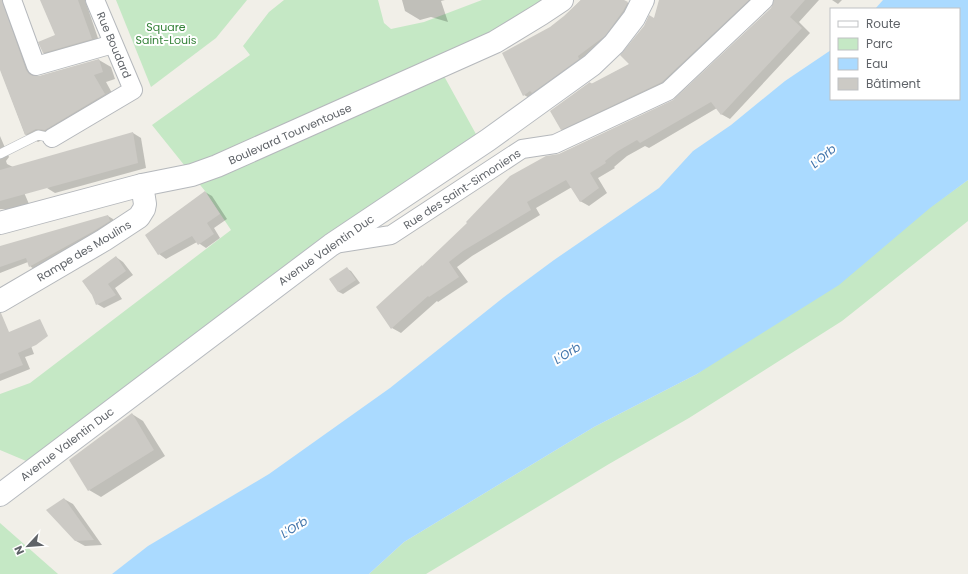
<svg xmlns="http://www.w3.org/2000/svg" width="968" height="574" viewBox="0 0 968 574" font-family="Poppins,sans-serif">
	<style>
		.green { fill: #c5e8c5 }
		.water { fill: #aadaff }
		.shadow { fill: #0003 }
		.building { fill: #cccac5 }
		.lines { fill: none; stroke-linecap: round; stroke-linejoin: round }
		.service-casing { stroke: #b5b8bc; stroke-width: 10 }
		.minor-casing { stroke: #b5b8bc; stroke-width: 20 }
		.tertiary-casing { stroke: #b5b8bc; stroke-width: 24 }
		.secondary-casing { stroke: #b6babf; stroke-width: 24 }
		.service { stroke: #fff; stroke-width: 9 }
		.minor { stroke: #fff; stroke-width: 18 }
		.tertiary { stroke: #fff; stroke-width: 22 }
		.secondary { stroke: #fff; stroke-width: 22 }
		.labels { text-anchor: middle; dominant-baseline: central; stroke-width: 4; stroke-linejoin: round; paint-order: stroke }
		.park-label { font-size: 11px; fill: #348238; stroke: #fff }
		.street-label { font-size: 11px; fill: #5f6368; stroke: #fff }
		.water-label { font-size: 12px; font-style: italic; fill: #4174aa; stroke: #fff }
	</style>
	<rect width="100%" height="100%" fill="#f1efe8"/>
	<!-- green -->
	<g class="green">
		<path d="M116 0H247L216 38 151 87Z"/>
		<path d="M284 0H378L384 23 391 29 424 22 482 0H562L439 67 482 145 38 466 0 450V394L30 383 231 230 205 191 152 125 250 55 243 46 269 12Z"/>
		<path d="M968 180V221L842 321 689 418 609 464 426 574H369L404 542 594 427 697 374Z"/>
		<path d="M0 523 58 574H0Z"/>
	</g>
	<!-- water -->
	<path class="water" d="M883 0H968V180L930 208 839 285 697 374 594 427 404 542 369 574H112L148 546 269 474 390 388 504 297 554 260 659 188 693 151 731 125 785 81 831 50V99H959V9H875Z"/>
	<!-- shadow -->
	<g class="shadow">
		<path d="M0 0H13L14 11 38 77 99 60 111 67 115 79 106 82 117 102 38 142 25 134 0 68Z"/>
		<path d="M41 0H85L100 44 53 58 43 53 56 35Z"/>
		<path d="M402 0H445L441 1 448 22 431 17 420 20 405 11Z"/>
		<path d="M581 0H623L640 11 537 102 524 95 550 28 564 17Z"/>
		<path d="M660 0H763L671 87 570 134 561 129 590 83 593 84 630 64 654 20Z"/>
		<path d="M775 0H819L799 22 810 33 730 119 721 114 717 108 649 148 645 146 627 156 614 167 615 168 598 178 607 193 589 206 580 201 572 187 536 208 540 215 472 256 457 267 468 282 438 302 437 301 401 333 392 328 377 307 560 154 673 101 772 8Z"/>
		<path d="M832 0H842L838 4Z"/>
		<path d="M133 133 141 138 146 168 55 193 47 188Z"/>
		<path d="M0 136 9 157 6 161 7 164 13 167 29 204 8 209H0Z"/>
		<path d="M205 192 212 196 227 219 214 228 220 238 206 248 197 242 166 259 159 254Z"/>
		<path d="M108 216 113 219 115 224 35 270 30 266 28 262 0 273V247Z"/>
		<path d="M116 257 123 262 133 275 115 288 122 299 104 308 97 304Z"/>
		<path d="M347 269 351 271 360 283 343 294 339 292 330 280Z"/>
		<path d="M27 335 34 354 25 357 30 369 0 381V338Z"/>
		<path d="M132 414 143 421 165 456 101 497 89 490Z"/>
		<path d="M64 499 73 504 102 545 85 546 76 541Z"/>
	</g>
	<!-- building -->
	<g class="building">
		<path d="M0 0H2L26 70 29 74 33 76H39L99 59 103 72 94 75 105 94 45 130 36 129 25 135 0 70Z"/>
		<path d="M40 0H78L92 39 43 53 38 42 55 35Z"/>
		<path d="M581 0H624L628 2 623 11 605 36 578 56 579 59 532 93 530 91 523 96 502 53 550 27 564 16Z"/>
		<path d="M659 0H749L662 82 561 130 550 111 590 82 591 84 629 64 620 55 644 26 649 15 654 18Z"/>
		<path d="M774 0H805L790 17 802 28 721 115 711 102 640 143 637 140 618 151 605 161 606 163 590 173 599 188 580 202 566 180 527 202 531 210 463 251 449 262 459 277 429 297 428 296 391 329 376 307 422 265V266L467 223 466 222 510 176 546 156 559 154 673 100 771 8Z"/>
		<path d="M133 132 138 163 0 201V170Z"/>
		<path d="M205 191 220 214 207 223 214 234 198 245 192 236 158 255 145 235Z"/>
		<path d="M108 215 110 221 94 231 29 267 26 258 0 267V246Z"/>
		<path d="M116 256 126 271 108 284 116 295 96 305 92 295 82 281Z"/>
		<path d="M347 267 356 280 338 292 329 279Z"/>
		<path d="M0 313H1L9 332 40 319 48 336 36 345 18 353 23 365 0 374Z"/>
		<path d="M132 413 154 450 88 491 69 460Z"/>
		<path d="M64 498 94 540 75 541 46 510Z"/>
	</g>
	<g class="lines">
		<!-- service casing -->
		<g class="service-casing">
			<path id="service" d="M0 154 38 135 52 138"/>
		</g>
		<!-- minor casing -->
		<g class="minor-casing">
			<g id="minor">
				<path d="M12 0 36 66 113 44"/>
				<path d="M52 138 133 90 95 0"/>
				<path d="M334 244 391 235 522 149 555 144 668 91 764 0"/>
			</g>
		</g>
		<!-- tertiary casing -->
		<g class="tertiary-casing">
			<g id="tertiary">
				<path d="M0 223 142 185 192 175 217 166 495 42 541 14 562 0"/>
				<path d="M0 301 104 240 139 217 144 209 145 204 142 185"/>
			</g>
		</g>
		<!-- secondary casing -->
		<g class="secondary-casing">
			<path id="secondary" d="M0 495 331 245 488 140 592 65 614 44 634 18 643 0"/>
		</g>
		<!-- service -->
		<use href="#service" class="service"/>
		<!-- minor -->
		<use href="#minor" class="minor"/>
		<!-- tertiary -->
		<use href="#tertiary" class="tertiary"/>
		<!-- secondary -->
		<use href="#secondary" class="secondary"/>
	</g>
	<g class="labels">
		<!-- park labels -->
		<g class="park-label">
			<text x="166" y="27">Square<tspan x="166" dy="13">Saint-Louis</tspan></text>
		</g>
		<!-- street labels -->
		<g class="street-label">
			<text transform="translate(114 45) rotate(67)">Rue Boudard</text>
			<text transform="translate(290 134) rotate(-24)">Boulevard Tourventouse</text>
			<text transform="translate(462 189) rotate(-33)">Rue des Saint-Simoniens</text>
			<text transform="translate(326 250) rotate(-35)">Avenue Valentin Duc</text>
			<text transform="translate(84 251) rotate(-31)">Rampe des Moulins</text>
			<text transform="translate(67 444) rotate(-37)">Avenue Valentin Duc</text>
		</g>
		<!-- water labels -->
		<g class="water-label">
			<text transform="translate(823 156) rotate(-40)">L'Orb</text>
			<text transform="translate(567 353) rotate(-32)">L'Orb</text>
			<text transform="translate(294 527) rotate(-32)">L'Orb</text>
		</g>
	</g>
	<!-- legend -->
	<rect x="830" y="8" width="130" height="92" fill="#ffffff" stroke="#bfc1c3"/>
	<rect x="838" y="21" width="20" height="6" fill="#ffffff" stroke="#bfc1c3"/>
	<text x="866" y="28" font-size="12" fill="#5f6368">Route</text>
	<rect x="838" y="38" width="20" height="12" fill="#c5e8c5" stroke="#bfc1c3"/>
	<text x="866" y="48" font-size="12" fill="#5f6368">Parc</text>
	<rect x="838" y="58" width="20" height="12" fill="#aadaff" stroke="#bfc1c3"/>
	<text x="866" y="68" font-size="12" fill="#5f6368">Eau</text>
	<rect x="838" y="78" width="20" height="12" fill="#cccac5" stroke="#bfc1c3"/>
	<text x="866" y="88" font-size="12" fill="#5f6368">Bâtiment</text>
	<!-- north arrow -->
	<g transform="translate(28 546) rotate(244)" stroke="#ffffff" stroke-width="3" paint-order="stroke">
	<path d="M0-3L7 15L0 10L-7 15Z" fill="#5f6368"/>
	<text y="-6" font-size="11" font-weight="bold" text-anchor="middle" fill="#5f6368">N</text>
	</g>
</svg>
